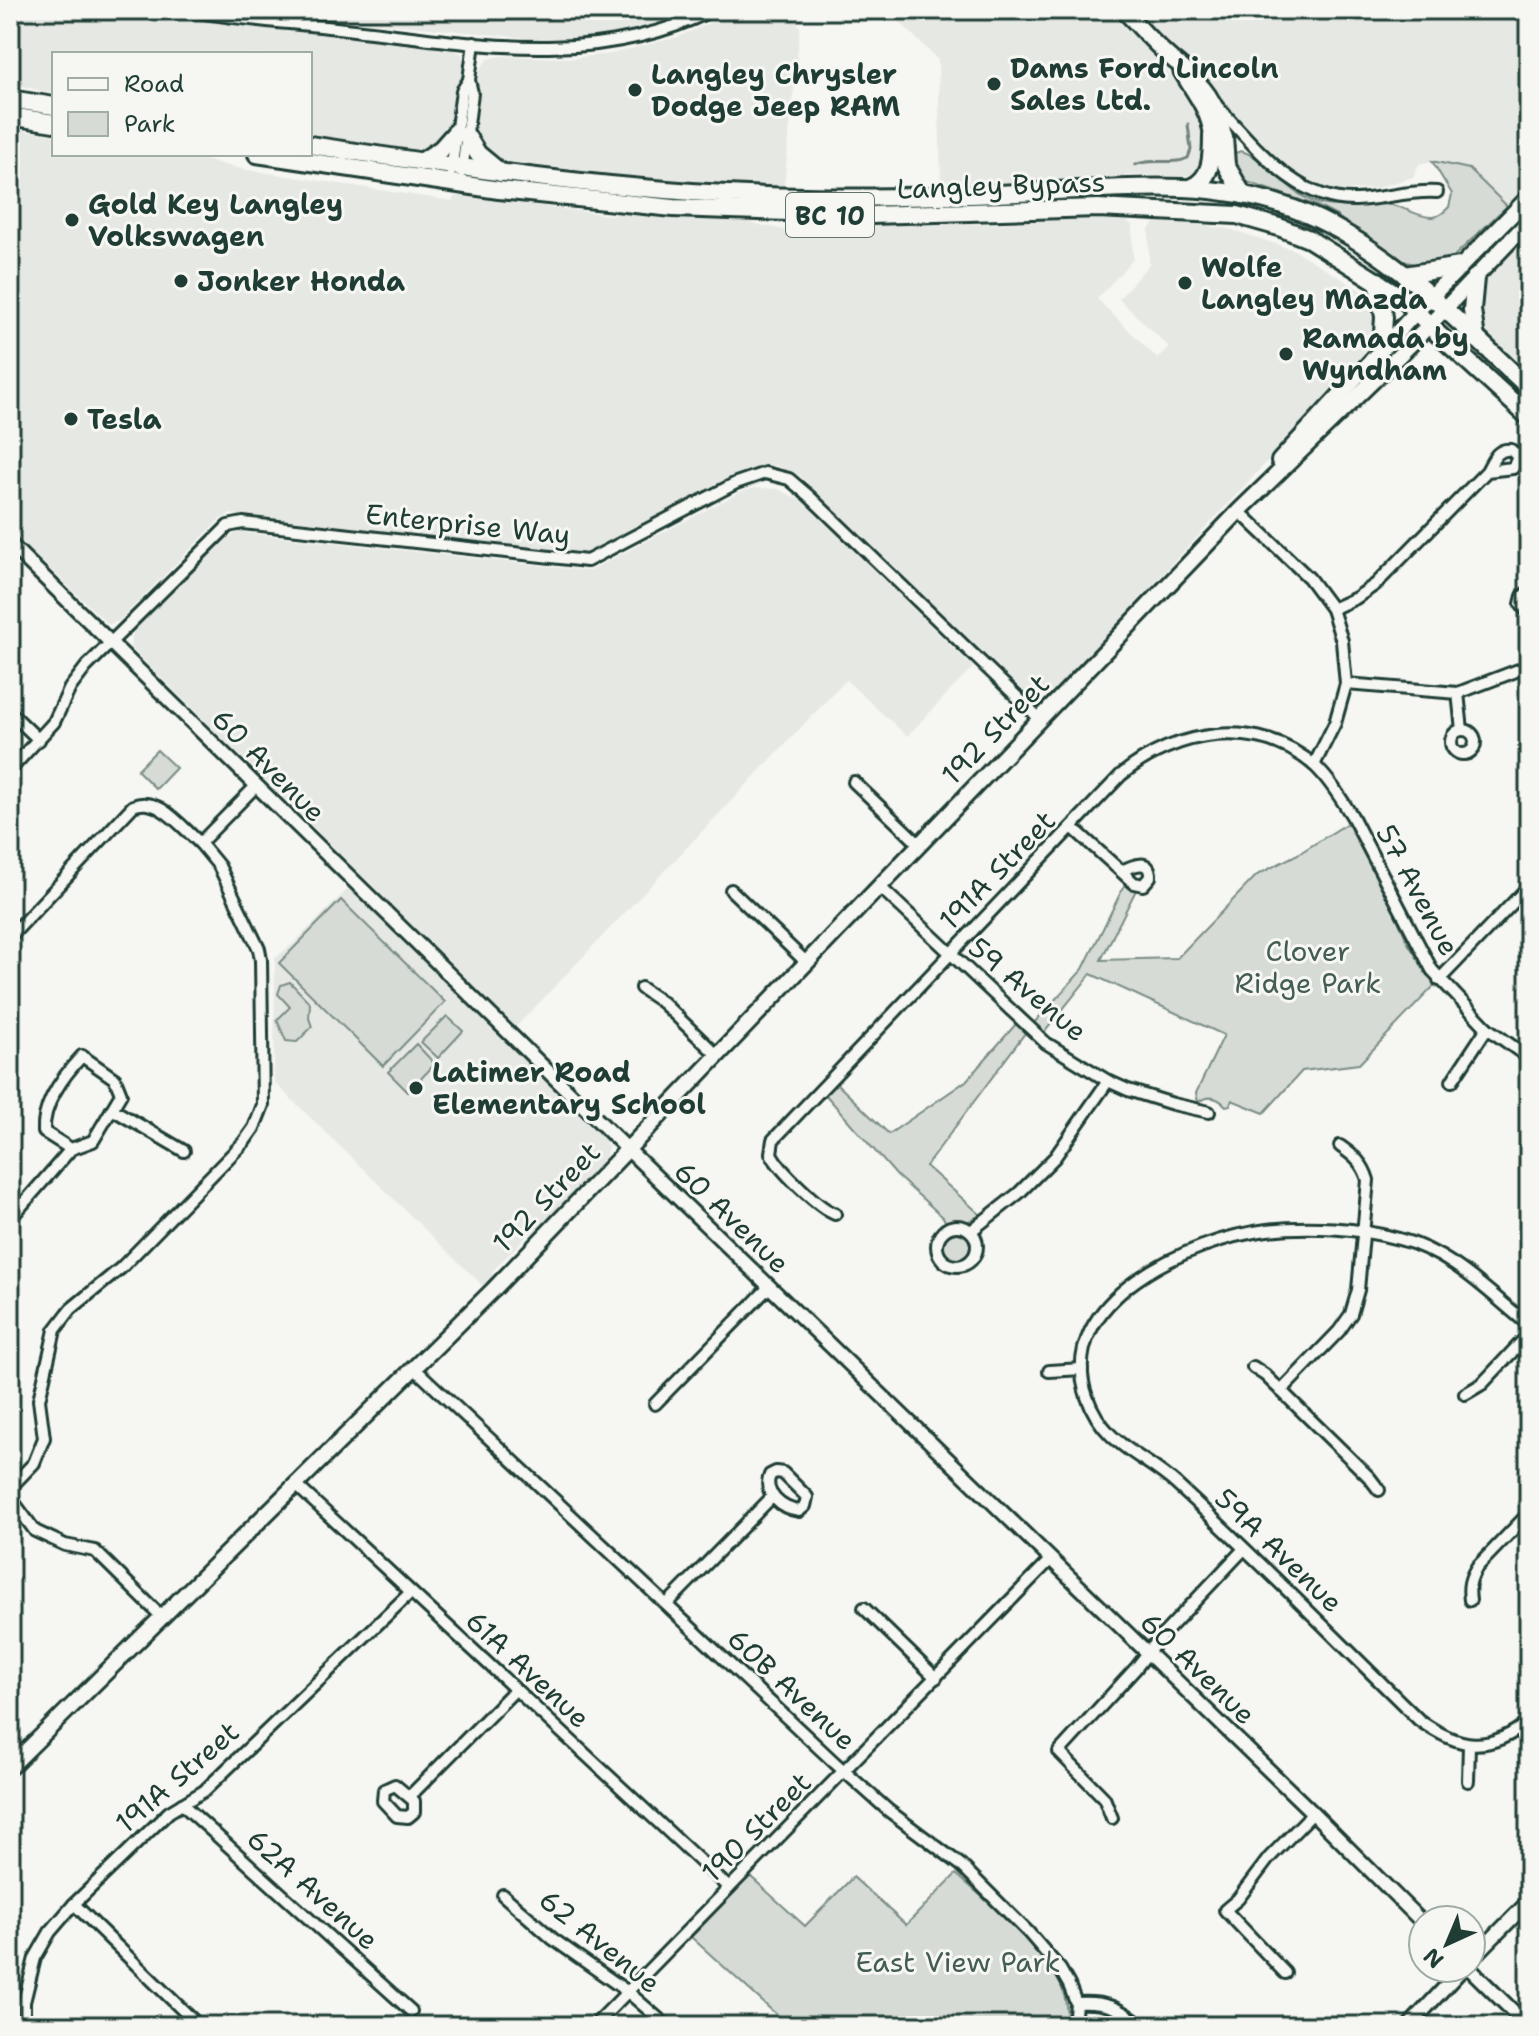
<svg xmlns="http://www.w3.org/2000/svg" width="1539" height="2036" viewBox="0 0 1539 2036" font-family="'Shantell Sans',sans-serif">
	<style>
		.built { fill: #e6e8e4 }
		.green { fill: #d6dbd6; stroke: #7a8c85; stroke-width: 2 }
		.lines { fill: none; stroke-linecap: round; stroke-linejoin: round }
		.stream { stroke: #72847d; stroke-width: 3 }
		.minor-casing { stroke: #1f3d34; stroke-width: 16 }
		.tertiary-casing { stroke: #1f3d34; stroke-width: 18 }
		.secondary-casing { stroke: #1f3d34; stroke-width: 20 }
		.trunk-casing { stroke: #1f3d34; stroke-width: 22 }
		.minor { stroke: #f6f6f2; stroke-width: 10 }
		.tertiary { stroke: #f6f6f2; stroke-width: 12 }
		.secondary { stroke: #f6f6f2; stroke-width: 14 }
		.trunk { stroke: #f6f6f2; stroke-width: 16 }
		.poi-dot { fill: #1f3d34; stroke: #f6f6f2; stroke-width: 3 }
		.labels { text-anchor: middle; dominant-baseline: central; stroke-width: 6; stroke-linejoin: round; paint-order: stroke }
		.shield { fill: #f6f6f2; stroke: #60746d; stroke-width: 2 }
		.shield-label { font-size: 26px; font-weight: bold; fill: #1f3d34 }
		.poi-label { font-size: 28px; font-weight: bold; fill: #1f3d34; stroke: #f6f6f2; text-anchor: start }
		.street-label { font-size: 28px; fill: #1f3d34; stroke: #f6f6f2 }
		.park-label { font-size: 28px; fill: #445d54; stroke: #f6f6f2 }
	</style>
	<rect width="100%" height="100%" fill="#f6f6f2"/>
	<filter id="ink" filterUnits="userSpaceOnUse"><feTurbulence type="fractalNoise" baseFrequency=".0125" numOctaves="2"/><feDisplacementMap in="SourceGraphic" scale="16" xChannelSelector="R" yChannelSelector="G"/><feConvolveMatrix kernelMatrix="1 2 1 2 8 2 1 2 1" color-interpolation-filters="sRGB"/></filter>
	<g filter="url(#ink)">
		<!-- built -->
		<g class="built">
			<path d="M28 10H130L220 23 452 49 462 54 464 65 450 129 435 146 414 150 310 135V54H54V94L10 83V29Z"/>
			<path d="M253 10H699L625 34 557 41Z"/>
			<path d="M738 10H788L800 27 784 186 663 180 509 162 491 157 478 140 473 117 479 70 488 59 501 56 572 58 610 54 678 37Z"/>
			<path d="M888 10H1109L1164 66 1193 106 1204 132 1206 148 1202 168 1190 175 1181 176 1141 175 941 186 938 60Z"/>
			<path d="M1135 10H1529V186L1507 206 1469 169 1432 161 1419 164 1413 177 1376 188 1335 192 1318 186 1302 177 1272 152Z"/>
			<path d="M10 129 54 135V154H180L241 169 452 201 455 196H460L609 215 640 213 746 222 784 230 832 225 989 224 1121 217 1132 225 1133 259 1097 299 1158 359 1169 347 1119 299 1149 264V229L1158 219 1230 229 1294 250 1365 293 1373 302 1378 316 1375 334 1368 348 1273 455 1060 685 1039 699 1029 696 800 476 775 465 747 470 606 544 583 553 230 514 219 520 119 621 108 624 10 531Z"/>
			<path d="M1529 232V377L1487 334 1478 313 1482 284Z"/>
			<path d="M756 488 778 489 802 501 973 667 907 736 846 680 516 1027 130 647 133 632 219 543 239 532 589 571 741 492Z"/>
			<path d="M349 888 604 1139 608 1147 605 1158 543 1227 529 1234 493 1270 491 1278 483 1286 274 1082 275 958 294 943Z"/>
		</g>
		<!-- green -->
		<g class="green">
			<path d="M1241 151C1269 159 1285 190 1312 201 1338 212 1365 201 1392 205 1405 207 1419 218 1433 217 1440 216 1444 212 1449 207L1452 194 1432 161 1469 169 1507 206 1450 260 1422 266 1395 259 1337 216 1315 205 1247 182 1233 162 1235 153Z"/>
			<path d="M157 750 176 768 156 789 137 770Z"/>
			<path d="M1348 823 1393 909 1409 945 1435 985 1359 1064 1302 1071 1264 1113 1232 1100 1230 1105 1226 1106C1217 1096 1208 1095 1198 1102L1196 1093 1224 1035 1091 974 1043 1034 1032 1025 1083 969 1125 884 1136 890 1101 960 1177 958 1257 875 1300 853Z"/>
			<path d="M341 900 445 1002 383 1066 279 963Z"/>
			<path d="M290 982 310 1003 309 1018 312 1027 297 1042 286 1041 277 1020 290 1007 278 994 281 985Z"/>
			<path d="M447 1016 463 1031 438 1058 421 1042Z"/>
			<path d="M1016 1024 1025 1033 926 1166 981 1215 967 1222 947 1225 943 1217 897 1176 824 1093 835 1082 889 1134 966 1081Z"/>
			<path d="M416 1044 435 1064 408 1092 388 1072Z"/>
			<circle cx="957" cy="1246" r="13"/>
			<path d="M956 1874C985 1899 1043 1950 1060 1983 1066 1997 1068 2011 1066 2026H789L691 1937 750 1876 805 1926 853 1877 906 1925Z"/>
		</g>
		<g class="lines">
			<!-- stream -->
			<path class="stream" d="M1135 165C1152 157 1172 166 1188 158L1191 150 1188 124"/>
			<!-- minor casing -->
			<g class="minor-casing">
				<g id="minor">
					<path d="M185 10C240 20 298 23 354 30 476 44 597 68 712 10"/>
					<path d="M1216 105C1255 145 1295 202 1356 200 1383 199 1410 190 1437 192"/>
					<path d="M451 171 462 91 469 80"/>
					<path d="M462 172 472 93 469 80 474 43"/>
					<path d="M1239 511 1309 578 1332 609 1342 641 1346 684 1335 723 1314 765"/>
					<path d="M1529 591 1523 596 1521 604 1529 614"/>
					<path d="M1332 609 1356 598 1376 584 1487 471C1493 460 1497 448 1511 450L1518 457 1513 468 1487 471"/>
					<path d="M1346 684 1458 693 1529 666"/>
					<path d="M1458 693 1462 730"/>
					<path d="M10 712 39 740"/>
					<circle cx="1463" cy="742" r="12"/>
					<path d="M10 770 54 722 70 688 86 667 228 526 243 523 587 561 736 483 765 473 789 479 809 496 1040 719"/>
					<path d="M854 782 920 845"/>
					<path d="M1072 827 1134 883 1143 885 1150 877C1151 858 1133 865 1122 871"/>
					<path d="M880 887 1046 1043 1108 1081 1128 1090 1173 1104 1209 1112"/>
					<path d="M731 890 807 963"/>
					<path d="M10 937 133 806C159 795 182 828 200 843"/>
					<path d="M1439 980 1529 886"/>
					<path d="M641 988 663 1003 718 1056"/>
					<path d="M1452 1081 1487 1028"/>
					<path d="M112 1109 184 1151"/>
					<path d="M835 1214C819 1208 778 1169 771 1153L773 1140 1121 775C1175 730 1258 716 1315 766 1330 780 1341 799 1352 816L1432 970 1487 1028 1529 1058"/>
					<path d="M10 1219 71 1149 93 1141 121 1094 115 1079 82 1056C63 1076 42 1105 44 1132L71 1149"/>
					<circle cx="957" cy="1246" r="20"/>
					<path d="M971 1231 1019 1193 1055 1157 1108 1081"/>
					<path d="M1529 1325C1489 1293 1451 1252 1399 1239 1359 1228 1309 1225 1267 1230 1192 1239 1053 1300 1087 1397 1104 1445 1141 1453 1176 1484 1259 1560 1338 1641 1419 1720 1459 1749 1489 1754 1529 1721"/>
					<path d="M413 1367 835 1763 889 1811 961 1865 1028 1932 1060 1969 1069 1985 1076 2003 1074 2026"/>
					<path d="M1253 1367 1265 1375 1369 1477 1379 1490"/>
					<path d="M1049 1371 1082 1369"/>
					<path d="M1281 1391 1339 1331 1351 1314 1358 1290 1368 1180C1363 1163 1354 1156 1340 1146"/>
					<path d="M1465 1394 1482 1384 1529 1334"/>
					<path d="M655 1404 770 1286"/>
					<path d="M776 1472 783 1473 807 1497 805 1506 799 1511C782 1509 762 1493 770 1475Z"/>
					<path d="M295 1484 729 1888"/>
					<path d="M10 1488 34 1463 44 1438 39 1400 55 1330 71 1309 121 1268 244 1142 254 1128 263 1105 261 960 259 949 219 866 200 843 256 786"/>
					<path d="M10 1497 35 1531 65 1545 95 1551 161 1616"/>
					<path d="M1470 1600C1468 1586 1470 1578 1477 1567L1529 1513"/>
					<path d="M667 1604 773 1496"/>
					<path d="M864 1608 936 1678"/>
					<path d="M1468 1781 1469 1745"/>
					<path d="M395 1785 414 1801V1812L408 1817 397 1816 383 1801 384 1790Z"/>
					<path d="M410 1796 515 1690"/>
					<path d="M182 1804 411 2011"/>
					<path d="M1112 1818 1104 1798 1059 1752 1136 1668 1158 1640 1244 1549"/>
					<path d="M503 1895 553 1939 628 1992 667 2026"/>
					<path d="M74 1904 199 2026"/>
					<path d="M1285 1973 1225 1910 1238 1899 1269 1858 1313 1813"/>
					<path d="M1076 2003C1104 2001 1120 2007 1141 2026"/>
					<path d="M24 2026V2002L35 1958 50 1932 74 1904 169 1812 204 1791 410 1593"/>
					<path d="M594 2026 1051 1559"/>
				</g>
			</g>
			<!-- tertiary casing -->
			<g class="tertiary-casing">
				<g id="tertiary">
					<path d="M10 544 615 1137 1313 1813 1423 1923"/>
					<path d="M1471 1960 1529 1901"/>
					<path d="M1469 1968 1528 2026"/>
					<path d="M1409 2026 1463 1968"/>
				</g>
			</g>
			<!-- secondary casing -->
			<g class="secondary-casing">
				<g id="secondary">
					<path d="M1123 10C1141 28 1158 49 1178 64 1204 85 1218 102 1224 137"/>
					<path d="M10 12 12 10"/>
					<path d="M1181 71C1194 93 1209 110 1212 136"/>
					<path d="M1279 461 1417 311 1529 197"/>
					<path d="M10 1767 493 1290 1239 511 1414 341 1529 221"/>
				</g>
			</g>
			<!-- trunk casing -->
			<g class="trunk-casing">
				<g id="trunk">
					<path d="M10 99 54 106"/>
					<path d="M10 116 54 123"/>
					<path d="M466 135 478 154 501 173"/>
					<path d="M1224 137 1226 165 1243 195"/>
					<path d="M310 145C474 170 638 194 805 197 883 199 960 196 1038 192 1124 188 1211 178 1294 209 1387 244 1458 322 1529 388"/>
					<path d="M257 154 499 190 673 208 871 215 1098 208 1237 215 1279 227 1309 239 1403 298 1438 334 1529 417"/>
					<path d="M421 162 441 149 456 132"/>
					<path d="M1190 188C1212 180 1212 157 1212 136"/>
					<path d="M1405 275 1460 266"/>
					<path d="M1475 278 1472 310 1476 339"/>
					<path d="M1378 281 1384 317 1382 348"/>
				</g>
			</g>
			<!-- minor -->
			<use href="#minor" class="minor"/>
			<!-- tertiary -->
			<use href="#tertiary" class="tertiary"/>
			<!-- secondary -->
			<use href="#secondary" class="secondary"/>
			<!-- trunk -->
			<use href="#trunk" class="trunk"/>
		</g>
	</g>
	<!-- markers -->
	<g class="poi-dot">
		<circle cx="994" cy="84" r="8"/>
		<circle cx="635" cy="90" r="8"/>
		<circle cx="72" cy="220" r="8"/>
		<circle cx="181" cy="281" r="8"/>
		<circle cx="1185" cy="283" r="8"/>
		<circle cx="1286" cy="354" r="8"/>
		<circle cx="71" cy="419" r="8"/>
		<circle cx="416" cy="1088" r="8"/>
	</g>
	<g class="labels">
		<!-- shield labels -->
		<rect class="shield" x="786" y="193" width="88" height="44" rx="6"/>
		<g class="shield-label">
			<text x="830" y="215">BC 10</text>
		</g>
		<!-- poi labels -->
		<g class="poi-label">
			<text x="1010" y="68">Dams Ford Lincoln<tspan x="1010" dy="32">Sales Ltd.</tspan></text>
			<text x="651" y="74">Langley Chrysler<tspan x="651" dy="32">Dodge Jeep RAM</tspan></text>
			<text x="88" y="204">Gold Key Langley<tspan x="88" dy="32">Volkswagen</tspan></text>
			<text x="1201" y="267">Wolfe<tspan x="1201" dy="32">Langley Mazda</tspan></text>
			<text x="197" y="281">Jonker Honda</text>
			<text x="1302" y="338">Ramada by<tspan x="1302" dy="32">Wyndham</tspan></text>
			<text x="87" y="419">Tesla</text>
			<text x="432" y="1072">Latimer Road<tspan x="432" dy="32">Elementary School</tspan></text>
		</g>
		<!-- street labels -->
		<g class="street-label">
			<text transform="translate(1001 185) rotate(-2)">Langley Bypass</text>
			<text transform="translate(468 524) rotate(6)">Enterprise Way</text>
			<text transform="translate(995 729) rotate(-46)">192 Street</text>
			<text transform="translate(269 765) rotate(45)">60 Avenue</text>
			<text transform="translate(997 870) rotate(-46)">191A Street</text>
			<text transform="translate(1418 890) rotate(62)">57 Avenue</text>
			<text transform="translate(1028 989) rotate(40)">59 Avenue</text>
			<text transform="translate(546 1197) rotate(-46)">192 Street</text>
			<text transform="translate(732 1217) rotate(44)">60 Avenue</text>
			<text transform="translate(1279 1550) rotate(44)">59A Avenue</text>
			<text transform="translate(1198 1668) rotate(44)">60 Avenue</text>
			<text transform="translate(528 1669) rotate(43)">61A Avenue</text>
			<text transform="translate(792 1689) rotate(43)">60B Avenue</text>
			<text transform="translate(177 1777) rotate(-41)">191A Street</text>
			<text transform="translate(756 1827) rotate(-45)">190 Street</text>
			<text transform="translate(313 1889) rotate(42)">62A Avenue</text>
			<text transform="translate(600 1941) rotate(39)">62 Avenue</text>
		</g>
		<!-- park labels -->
		<g class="park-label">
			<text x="1308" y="951">Clover<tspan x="1308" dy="32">Ridge Park</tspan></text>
			<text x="958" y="1962">East View Park</text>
		</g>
	</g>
	<!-- margin -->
	<rect width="1539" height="2036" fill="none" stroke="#f6f6f2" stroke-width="40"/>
	<rect x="20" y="20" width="1499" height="1996" fill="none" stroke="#1f3d34" stroke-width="3" filter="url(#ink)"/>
	<!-- legend -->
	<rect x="52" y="52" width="260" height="104" fill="#f6f6f2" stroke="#a0aca6" stroke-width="2"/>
	<rect x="68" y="78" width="40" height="12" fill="#f6f6f2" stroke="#a0aca6" stroke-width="2"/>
	<text x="124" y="92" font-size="24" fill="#1f3d34">Road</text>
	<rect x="68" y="112" width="40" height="24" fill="#d6dbd6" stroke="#a0aca6" stroke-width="2"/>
	<text x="124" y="132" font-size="24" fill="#1f3d34">Park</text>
	<!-- north arrow -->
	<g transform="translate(1447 1944) rotate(224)"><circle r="38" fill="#f6f6f2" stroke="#a0aca6" stroke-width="2"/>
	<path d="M0-6L14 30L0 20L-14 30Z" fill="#1f3d34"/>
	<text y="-12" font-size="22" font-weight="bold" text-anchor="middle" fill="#1f3d34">N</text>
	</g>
</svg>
